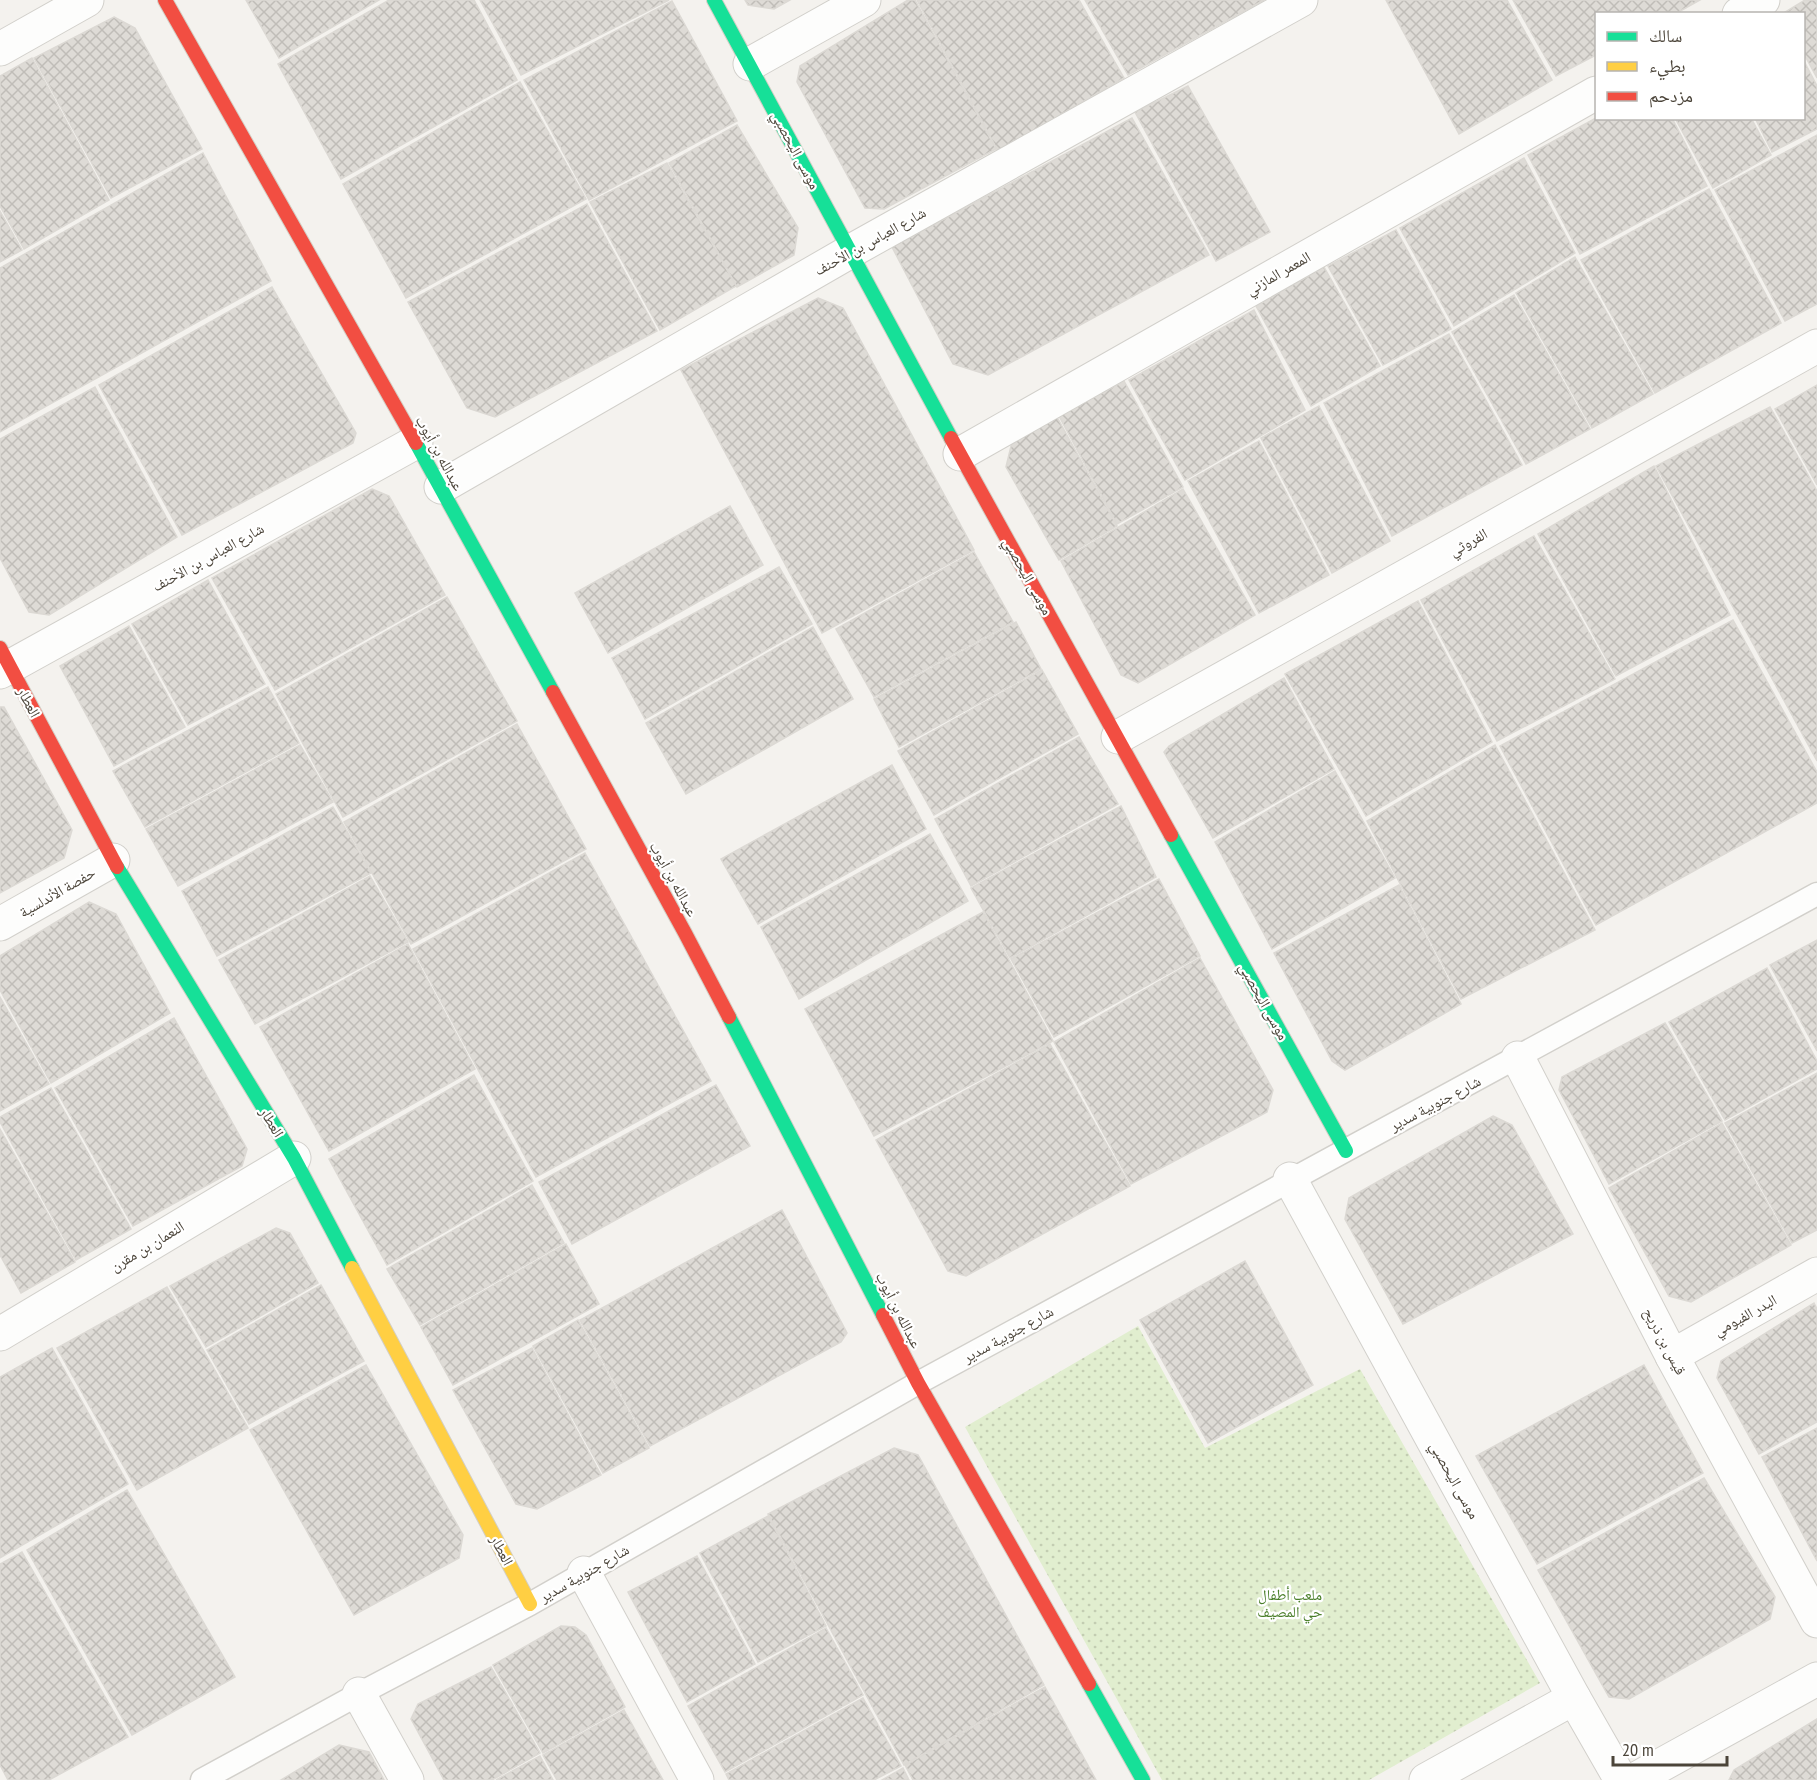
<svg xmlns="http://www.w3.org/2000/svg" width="1817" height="1780" viewBox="0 0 1817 1780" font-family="'PT Sans Narrow','Noto Naskh Arabic',sans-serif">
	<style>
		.garden { fill: url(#garden-dots) }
		.building { fill: url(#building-cross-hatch); stroke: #dcd9d4; stroke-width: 1.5 }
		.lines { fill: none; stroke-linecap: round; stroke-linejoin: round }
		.lane-casing { stroke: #d2d0cb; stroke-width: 25 }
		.street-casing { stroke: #d2d0cb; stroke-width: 35 }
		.fast-casing { stroke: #d3cfc5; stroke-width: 16 }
		.slow-casing { stroke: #d3cfc5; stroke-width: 16 }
		.jam-casing { stroke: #d3cfc5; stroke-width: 16 }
		.lane { stroke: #fdfdfc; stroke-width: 22 }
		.street { stroke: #fdfdfc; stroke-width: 33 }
		.fast { stroke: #16e098; stroke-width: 14 }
		.slow { stroke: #ffcf43; stroke-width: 14 }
		.jam { stroke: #f24e42; stroke-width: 14 }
		.labels { text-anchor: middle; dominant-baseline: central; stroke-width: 4.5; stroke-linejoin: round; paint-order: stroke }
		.street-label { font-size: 15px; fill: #4b4439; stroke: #fff }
		.park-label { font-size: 15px; fill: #4a7f2a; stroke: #fff }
	</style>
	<defs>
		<pattern id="garden-dots" width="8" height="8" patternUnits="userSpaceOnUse" patternTransform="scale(1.5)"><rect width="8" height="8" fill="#e1eecf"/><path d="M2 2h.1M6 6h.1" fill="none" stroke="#c3cdb2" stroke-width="1.8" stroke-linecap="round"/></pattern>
		<pattern id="building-cross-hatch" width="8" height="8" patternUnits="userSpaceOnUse" patternTransform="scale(1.5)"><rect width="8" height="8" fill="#dedbd6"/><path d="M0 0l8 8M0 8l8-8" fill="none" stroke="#c0bdb8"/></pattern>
	</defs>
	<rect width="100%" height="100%" fill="#f4f2ee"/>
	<!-- garden -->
	<path class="garden" d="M1138 1326 1205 1448 1360 1369 1540 1683 1369 1780H1162L965 1427Z"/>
	<!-- building -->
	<g class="building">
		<path d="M246 0H379L279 58Z"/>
		<path d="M389 0H474L517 80 341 179 278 64Z"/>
		<path d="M480 0H669L521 75Z"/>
		<path d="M745 0H790L774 9 748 5Z"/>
		<path d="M908 0H915L996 149 884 209 865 208 797 82 800 66Z"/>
		<path d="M917 0H1079L1124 78 998 151Z"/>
		<path d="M1085 0H1264L1128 75Z"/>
		<path d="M1386 0H1507L1552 80 1459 134Z"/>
		<path d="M1513 0H1700L1675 14H1596V55L1556 76Z"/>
		<path d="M1805 0H1817V78L1804 54V14H1782Z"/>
		<path d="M672 1 737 121 589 200 524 80Z"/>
		<path d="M114 17 135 28 202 149 111 198 34 58Z"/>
		<path d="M32 58 109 200 24 249 0 206V76Z"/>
		<path d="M1804 61 1817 86V129L1772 152 1755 118H1804Z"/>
		<path d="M520 82 586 199 406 298 343 184Z"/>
		<path d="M1188 86 1270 232 1216 261 1135 112Z"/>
		<path d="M1132 118 1209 255 988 375 953 364 892 247Z"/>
		<path d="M1596 118H1672L1707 186 1580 254 1528 155Z"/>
		<path d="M1675 118H1751L1771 155 1713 188Z"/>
		<path d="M737 125 798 228 794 255 737 287 669 163Z"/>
		<path d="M1817 135V304L1785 321 1715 190Z"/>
		<path d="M203 153 271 281 0 432V268Z"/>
		<path d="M1524 158 1575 253 1454 326 1400 228Z"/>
		<path d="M667 163 736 286 660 330 590 202Z"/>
		<path d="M1709 189 1781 323 1655 393 1581 260Z"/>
		<path d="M587 204 657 331 495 417 467 408 408 302Z"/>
		<path d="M0 211 22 250 0 262Z"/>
		<path d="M1396 230 1451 329 1383 365 1328 266Z"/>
		<path d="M1575 257 1653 394 1592 428 1516 293Z"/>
		<path d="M1324 267 1380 366 1311 406 1256 306Z"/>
		<path d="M272 287 356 433 353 443 182 535 99 385Z"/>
		<path d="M1514 295 1590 429 1526 464 1452 332Z"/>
		<path d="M818 298 843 308 974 550 822 633 681 370Z"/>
		<path d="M1254 310 1305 410 1185 480 1129 380Z"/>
		<path d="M1449 334 1522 465 1392 536 1324 403Z"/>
		<path d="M1124 381 1183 487 1117 524 1059 416Z"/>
		<path d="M1817 385V485L1775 409Z"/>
		<path d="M95 387 177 537 49 615 29 612 0 558V439Z"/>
		<path d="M1319 406 1390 541 1332 573 1261 438Z"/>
		<path d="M1770 407 1817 491V761L1656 466Z"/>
		<path d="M1057 417 1117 526 1059 560 1006 467 1012 442Z"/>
		<path d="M1259 441 1329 575 1259 613 1188 481Z"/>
		<path d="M1654 466 1730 615 1616 676 1538 534Z"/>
		<path d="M372 489 389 496 445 595 275 690 212 578Z"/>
		<path d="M1183 489 1255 615 1138 683 1121 675 1061 561Z"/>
		<path d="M730 506 763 565 608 653 575 593Z"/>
		<path d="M1534 536 1615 679 1497 741 1421 600Z"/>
		<path d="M974 552 1013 622 874 697 836 629Z"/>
		<path d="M779 567 812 624 645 719 612 658Z"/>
		<path d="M208 580 265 684 188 725 132 624Z"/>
		<path d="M447 597 517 721 343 817 276 694Z"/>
		<path d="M1418 601 1492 742 1366 816 1285 674Z"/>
		<path d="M1733 620 1817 772V803L1596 925 1500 746Z"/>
		<path d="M1016 622 1041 669 899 747 874 699Z"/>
		<path d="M129 626 185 727 114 766 60 666Z"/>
		<path d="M813 627 853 699 686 794 646 723Z"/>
		<path d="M1042 670 1078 734 934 815 898 751Z"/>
		<path d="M1284 678 1334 769 1213 838 1164 752 1169 746Z"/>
		<path d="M268 687 299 743 145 827 113 771Z"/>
		<path d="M0 707H4L72 830 64 858 0 893Z"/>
		<path d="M517 724 586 849 411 944 344 822Z"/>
		<path d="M1079 737 1118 804 971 886 935 819Z"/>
		<path d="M300 745 333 802 178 886 146 829Z"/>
		<path d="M1495 745 1595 930 1461 999 1367 821Z"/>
		<path d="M892 765 926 829 758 924 721 859Z"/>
		<path d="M1335 771 1395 878 1272 949 1215 842Z"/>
		<path d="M1121 806 1156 877 1010 958 971 888Z"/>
		<path d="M333 807 371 873 217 956 182 891Z"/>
		<path d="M930 834 968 901 799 999 761 927Z"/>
		<path d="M585 853 711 1081 536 1177 413 949Z"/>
		<path d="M370 876 408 942 255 1024 219 960Z"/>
		<path d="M1159 879 1200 956 1054 1037 1011 959Z"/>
		<path d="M1399 885 1461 1004 1345 1070 1332 1061 1274 953Z"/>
		<path d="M89 902 116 914 170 1013 51 1083 0 990V956Z"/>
		<path d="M983 912 1053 1041 874 1136 805 1009Z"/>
		<path d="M1817 940V1051L1770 965Z"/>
		<path d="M408 944 475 1069 329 1151 260 1027Z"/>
		<path d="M1200 958 1273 1090 1267 1112 1131 1184 1054 1042Z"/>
		<path d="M1767 968 1817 1061V1069L1725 1120 1669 1022Z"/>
		<path d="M0 997 49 1084 0 1111Z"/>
		<path d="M174 1018 247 1149 242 1166 133 1226 55 1088Z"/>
		<path d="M1665 1023 1722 1121 1609 1184 1559 1090 1562 1077Z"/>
		<path d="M1050 1044 1130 1186 966 1276 948 1271 876 1140Z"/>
		<path d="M1817 1073V1230L1792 1243 1725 1123Z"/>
		<path d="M474 1075 533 1181 387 1265 329 1159Z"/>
		<path d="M716 1085 750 1146 572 1244 539 1182Z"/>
		<path d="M51 1088 131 1229 76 1260 0 1122V1117Z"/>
		<path d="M1493 1116 1512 1125 1573 1234 1403 1324 1345 1219 1349 1198Z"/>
		<path d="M1722 1123 1791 1245 1691 1302 1669 1296 1609 1188Z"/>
		<path d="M0 1129 75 1262 21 1293 0 1255Z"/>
		<path d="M532 1185 564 1243 420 1325 387 1269Z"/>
		<path d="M782 1210 847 1333 841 1342 650 1446 580 1320Z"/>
		<path d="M276 1228 290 1233 318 1283 206 1347 170 1286Z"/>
		<path d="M566 1244 599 1304 453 1385 421 1327Z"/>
		<path d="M1245 1261 1313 1385 1208 1443 1140 1320Z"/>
		<path d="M321 1285 364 1361 249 1424 207 1350Z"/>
		<path d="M167 1287 248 1428 137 1490 57 1348Z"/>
		<path d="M1814 1303 1817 1309V1422L1759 1454 1717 1378 1721 1361Z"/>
		<path d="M578 1320 649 1448 603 1473 533 1346Z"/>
		<path d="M52 1348 128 1484 0 1558V1377Z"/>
		<path d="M532 1348 601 1475 537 1509 516 1504 453 1390Z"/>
		<path d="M366 1365 463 1535 459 1558 354 1615 250 1430Z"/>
		<path d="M1644 1365 1703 1473 1537 1564 1476 1456Z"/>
		<path d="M1817 1428V1561L1762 1457Z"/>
		<path d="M894 1448 918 1455 1044 1685 904 1765 768 1514Z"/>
		<path d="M1704 1478 1775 1597 1770 1619 1629 1699 1609 1697 1538 1570Z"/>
		<path d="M127 1490 235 1677 132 1735 27 1550Z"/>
		<path d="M768 1516 826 1626 758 1662 700 1553Z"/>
		<path d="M22 1552 128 1737 49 1780H8L0 1765V1564Z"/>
		<path d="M697 1556 755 1664 687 1702 628 1592Z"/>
		<path d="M561 1626 575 1627 586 1635 625 1707 543 1753 493 1665Z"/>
		<path d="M826 1628 863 1695 725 1772 688 1706Z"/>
		<path d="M491 1667 540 1753 492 1780H444L411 1719 418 1704Z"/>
		<path d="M1045 1687 1096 1780H913L905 1765Z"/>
		<path d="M863 1698 901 1766 874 1780H729L726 1774Z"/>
		<path d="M624 1710 663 1780H557L543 1755Z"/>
		<path d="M1817 1719V1780H1729L1734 1770Z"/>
		<path d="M339 1745 369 1752 384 1780H281Z"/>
		<path d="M540 1756 553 1780H496Z"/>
		<path d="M903 1768 909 1780H882Z"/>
	</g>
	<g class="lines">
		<!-- lane casing -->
		<g class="lane-casing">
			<path id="lane" d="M202 1780 359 1694 530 1604 918 1383 1817 894"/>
		</g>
		<!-- street casing -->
		<g class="street-casing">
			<g id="street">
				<path d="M1739 14 1763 0"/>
				<path d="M0 49 87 0"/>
				<path d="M750 64 864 0"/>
				<path d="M960 454 1596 93"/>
				<path d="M441 487 851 251 1301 0"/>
				<path d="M0 672 416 442"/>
				<path d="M1118 737 1817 346"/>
				<path d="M0 924 113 860"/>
				<path d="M1518 1058 1672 1356 1817 1621"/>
				<path d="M1290 1179 1574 1698 1621 1780"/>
				<path d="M0 1334 294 1158"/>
				<path d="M1672 1356 1817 1274"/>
				<path d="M584 1573 697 1780"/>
				<path d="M359 1694 407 1780"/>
				<path d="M1426 1780 1574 1698"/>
				<path d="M1634 1780 1817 1679"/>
			</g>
		</g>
		<!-- fast casing -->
		<g class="fast-casing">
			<g id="fast">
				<path d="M714 0 951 438"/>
				<path d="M416 443 553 692"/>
				<path d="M1171 835 1346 1151"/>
				<path d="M117 867 294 1158 352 1268"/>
				<path d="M729 1017 883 1315"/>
				<path d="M1089 1684 1143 1780"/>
			</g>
		</g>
		<!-- slow casing -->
		<g class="slow-casing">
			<path id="slow" d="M352 1268 530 1604"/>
		</g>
		<!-- jam casing -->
		<g class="jam-casing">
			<g id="jam">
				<path d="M165 0 416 443"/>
				<path d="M951 438 1171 835"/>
				<path d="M0 648 117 867"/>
				<path d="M553 692 685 933 729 1017"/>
				<path d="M883 1315 918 1383 1089 1684"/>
			</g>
		</g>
		<!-- lane -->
		<use href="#lane" class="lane"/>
		<!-- street -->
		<use href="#street" class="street"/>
		<!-- fast -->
		<use href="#fast" class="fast"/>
		<!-- slow -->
		<use href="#slow" class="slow"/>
		<!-- jam -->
		<use href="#jam" class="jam"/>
	</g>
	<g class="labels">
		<!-- street labels -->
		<g class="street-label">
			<text transform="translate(796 150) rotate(62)">موسى اليحصبي</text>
			<text transform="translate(870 241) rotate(-29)">شارع العباس بن الأحنف</text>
			<text transform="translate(1278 273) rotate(-30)">المعمر المازني</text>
			<text transform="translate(440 453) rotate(61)">عبدالله بن أيوب</text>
			<text transform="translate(1468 542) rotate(-29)">الفروثي</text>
			<text transform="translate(208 557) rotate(-29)">شارع العباس بن الأحنف</text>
			<text transform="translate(1028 576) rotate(61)">موسى اليحصبي</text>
			<text transform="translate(29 702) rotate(62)">العطار</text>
			<text transform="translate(674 879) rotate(61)">عبدالله بن أيوب</text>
			<text transform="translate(57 892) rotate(-30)">حفصة الأندلسية</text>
			<text transform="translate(1264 1001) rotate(61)">موسى اليحصبي</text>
			<text transform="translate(1435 1103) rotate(-28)">شارع جنوبية سدير</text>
			<text transform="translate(272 1122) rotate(59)">العطار</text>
			<text transform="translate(147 1246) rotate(-31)">النعمان بن مقرن</text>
			<text transform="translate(899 1310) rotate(63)">عبدالله بن أيوب</text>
			<text transform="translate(1745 1315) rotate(-29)">البدر الفيومي</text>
			<text transform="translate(1008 1334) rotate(-29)">شارع جنوبية سدير</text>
			<text transform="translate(1665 1341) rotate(62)">قيس بن ذريح</text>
			<text transform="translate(1455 1480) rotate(61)">موسى اليحصبي</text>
			<text transform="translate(502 1550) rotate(62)">العطار</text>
			<text transform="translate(584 1573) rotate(-30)">شارع جنوبية سدير</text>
		</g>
		<!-- park labels -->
		<g class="park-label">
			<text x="1290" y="1594">ملعب أطفال<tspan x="1290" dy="17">حي المصيف</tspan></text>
		</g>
	</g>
	<!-- legend -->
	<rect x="1595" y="12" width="210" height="108" fill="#ffffff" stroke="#b7b4b0" stroke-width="1.5"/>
	<rect x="1607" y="32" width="30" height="9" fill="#16e098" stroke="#b7b4b0" stroke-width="1.5"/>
	<text x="1649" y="42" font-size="18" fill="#4b4439">سالك</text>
	<rect x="1607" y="62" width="30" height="9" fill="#ffcf43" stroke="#b7b4b0" stroke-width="1.5"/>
	<text x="1649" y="72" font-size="18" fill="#4b4439">بطيء</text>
	<rect x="1607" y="92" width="30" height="9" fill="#f24e42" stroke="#b7b4b0" stroke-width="1.5"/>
	<text x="1649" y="102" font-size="18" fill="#4b4439">مزدحم</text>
	<!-- scale -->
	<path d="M1613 1756v9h114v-9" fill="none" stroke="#4b4439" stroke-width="3"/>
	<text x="1622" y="1756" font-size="18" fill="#4b4439" stroke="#ffffff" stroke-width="4.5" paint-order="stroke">20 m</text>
</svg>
